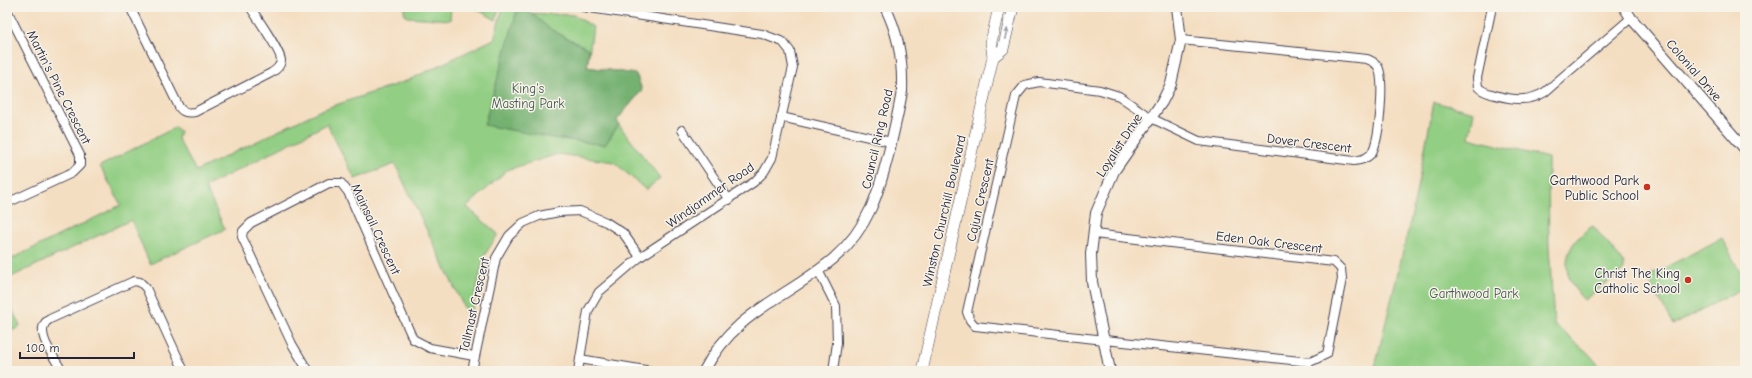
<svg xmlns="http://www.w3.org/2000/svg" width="1752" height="378" viewBox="0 0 1752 378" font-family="'Comic Neue',sans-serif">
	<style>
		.green { fill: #92ce83; stroke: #5a785f }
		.forest { fill: #75b171; stroke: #4c6a56 }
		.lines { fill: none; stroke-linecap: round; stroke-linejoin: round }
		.minor-casing { stroke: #423e4f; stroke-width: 10 }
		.tertiary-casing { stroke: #423e4f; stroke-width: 12 }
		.secondary-casing { stroke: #423e4f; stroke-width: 12 }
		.minor { stroke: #fff; stroke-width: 8 }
		.tertiary { stroke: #fff; stroke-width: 10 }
		.secondary { stroke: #fff; stroke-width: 11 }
		.oneway { fill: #9c9ca7 }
		.poi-dot { fill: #c8321e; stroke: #f7f3e8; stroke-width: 1.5 }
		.labels { text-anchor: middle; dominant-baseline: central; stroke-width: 3; stroke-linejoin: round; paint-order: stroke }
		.street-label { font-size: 13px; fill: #22223b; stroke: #f7f3e8 }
		.park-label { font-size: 13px; fill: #445651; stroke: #f7f3e8 }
		.poi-label { font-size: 13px; fill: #22223b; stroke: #f7f3e8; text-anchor: end }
	</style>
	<rect width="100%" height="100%" fill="#f7f3e8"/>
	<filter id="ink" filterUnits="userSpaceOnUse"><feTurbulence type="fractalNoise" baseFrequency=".025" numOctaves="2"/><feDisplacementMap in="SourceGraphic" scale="8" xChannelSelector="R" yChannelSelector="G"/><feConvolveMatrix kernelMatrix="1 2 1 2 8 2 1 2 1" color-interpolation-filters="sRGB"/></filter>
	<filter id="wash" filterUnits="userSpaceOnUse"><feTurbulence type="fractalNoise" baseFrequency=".012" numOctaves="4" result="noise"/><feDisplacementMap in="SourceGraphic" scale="16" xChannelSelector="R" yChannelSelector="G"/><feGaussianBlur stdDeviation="0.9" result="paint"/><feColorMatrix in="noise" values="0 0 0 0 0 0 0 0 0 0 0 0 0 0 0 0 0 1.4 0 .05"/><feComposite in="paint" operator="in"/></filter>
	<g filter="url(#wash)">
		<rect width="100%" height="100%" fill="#f4dec1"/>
		<!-- green -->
		<g class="green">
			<path d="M405 7H451L450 20 407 17 404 12Z"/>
			<path d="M473 7H499L496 20Z"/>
			<path d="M503 7H523L529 13 574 15 593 27 587 67 636 74 642 90 617 120 619 125 660 178 646 190 614 162 558 154 507 170 467 207 498 234 484 256 470 320 395 164 355 179 327 124 205 187 225 229 150 264 131 220 7 279V261L121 205 100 166 176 127 180 132 178 139 196 171 321 110 409 80 494 39Z"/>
			<path d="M1434 102 1474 112 1469 138 1548 158 1549 247 1554 324 1588 353 1604 371H1374L1412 214Z"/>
			<path d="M1593 226 1624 263V270L1584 300C1558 274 1562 245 1593 226Z"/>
			<path d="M1722 238 1745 282V287L1673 325 1647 277Z"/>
			<path d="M7 298 20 326 7 334Z"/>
		</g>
		<!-- forest -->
		<path class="forest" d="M518 7H524L550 29 589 49 587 67 636 74 642 90 617 120 619 125 605 145 553 138 484 125Z"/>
	</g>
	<g filter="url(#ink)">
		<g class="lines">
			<!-- minor casing -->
			<g class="minor-casing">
				<g id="minor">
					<path d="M130 7 179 107C183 113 188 113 195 112L271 73C276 70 280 67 281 61 282 53 256 16 250 7"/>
					<path d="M1492 7 1477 78 1478 87C1482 92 1489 93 1495 95 1513 100 1529 102 1545 92L1631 18"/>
					<path d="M7 10 80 155V165L72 173 7 203"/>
					<path d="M781 117 891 142"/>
					<path d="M682 130 729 200"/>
					<path d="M1094 234 1334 262 1341 269 1342 279 1327 354 1310 362 975 326 970 320 967 312 1016 96 1025 85 1039 82 1100 90 1119 96 1151 118 1199 141 1354 161C1361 160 1366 159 1371 154 1380 141 1384 84 1379 69 1377 63 1372 61 1367 59L1181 40"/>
					<path d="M818 270 836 306 837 343 833 371"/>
					<path d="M580 359 651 371"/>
					<path d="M62 371C55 358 31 329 50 319L134 281 140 282 146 288 184 371"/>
					<path d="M308 371 292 344 242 237 243 231 251 223 329 183H341L348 192 413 339 430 348 474 356"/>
					<path d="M472 371 496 258 509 236 523 223 539 216 559 212 580 211 606 222 623 233 640 257"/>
					<path d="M578 371 588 311 599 292 640 257 754 182 764 172 772 158 793 67 790 51 783 42 762 34 583 7"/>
				</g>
			</g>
			<!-- tertiary casing -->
			<g class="tertiary-casing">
				<g id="tertiary">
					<path d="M1624 7 1631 18 1745 149"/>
					<path d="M704 371C735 311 785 299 833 259 869 228 879 192 890 148 894 129 899 111 902 91 903 61 899 34 885 7"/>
					<path d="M1110 371 1092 282 1091 254 1096 213 1114 171 1162 102 1171 84 1181 40 1177 7"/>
				</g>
			</g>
			<!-- secondary casing -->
			<g class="secondary-casing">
				<g id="secondary">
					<path d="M993 57 1003 49 1013 7"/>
					<path d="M922 371 993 57 991 42 999 7"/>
				</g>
			</g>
			<!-- minor -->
			<use href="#minor" class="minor"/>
			<!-- tertiary -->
			<use href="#tertiary" class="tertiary"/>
			<!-- secondary -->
			<use href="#secondary" class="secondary"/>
		</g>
		<!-- one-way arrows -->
		<defs><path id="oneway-solid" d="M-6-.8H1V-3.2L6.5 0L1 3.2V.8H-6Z"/></defs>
		<use class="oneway" href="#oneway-solid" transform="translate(1006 34) rotate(-76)"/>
	</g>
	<!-- markers -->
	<g class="poi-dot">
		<circle cx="1647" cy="187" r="4"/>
		<circle cx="1688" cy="280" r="4"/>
	</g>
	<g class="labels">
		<!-- street labels -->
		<g class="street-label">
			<text transform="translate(1694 70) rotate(49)">Colonial Drive</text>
			<text transform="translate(59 87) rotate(63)">Martin's Pine Crescent</text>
			<text transform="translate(877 139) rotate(-77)">Council Ring Road</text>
			<text transform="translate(1309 143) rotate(7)">Dover Crescent</text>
			<text transform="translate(1119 145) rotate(-57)">Loyalist Drive</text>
			<text transform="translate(710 195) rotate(-35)">Windjammer Road</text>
			<text transform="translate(980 200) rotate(-77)">Cajun Crescent</text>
			<text transform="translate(944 211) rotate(-77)">Winston Churchill Boulevard</text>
			<text transform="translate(376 229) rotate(65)">Mainsail Crescent</text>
			<text transform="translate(1269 242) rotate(7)">Eden Oak Crescent</text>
			<text transform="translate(474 305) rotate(-77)">Tallmast Crescent</text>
		</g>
		<!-- park labels -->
		<g class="park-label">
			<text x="528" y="88">King's<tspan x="528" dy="15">Masting Park</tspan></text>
			<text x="1474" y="293">Garthwood Park</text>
		</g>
		<!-- poi labels -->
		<g class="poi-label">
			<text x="1639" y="180">Garthwood Park<tspan x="1639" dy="15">Public School</tspan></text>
			<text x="1680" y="273">Christ The King<tspan x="1680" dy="15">Catholic School</tspan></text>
		</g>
	</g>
	<!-- margin -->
	<rect width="1752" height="378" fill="none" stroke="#f7f3e8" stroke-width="24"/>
	<!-- scale -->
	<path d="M20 352v6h114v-6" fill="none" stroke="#22223b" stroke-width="2"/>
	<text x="26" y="352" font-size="12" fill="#22223b" stroke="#f7f3e8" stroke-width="3" paint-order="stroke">100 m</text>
</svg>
